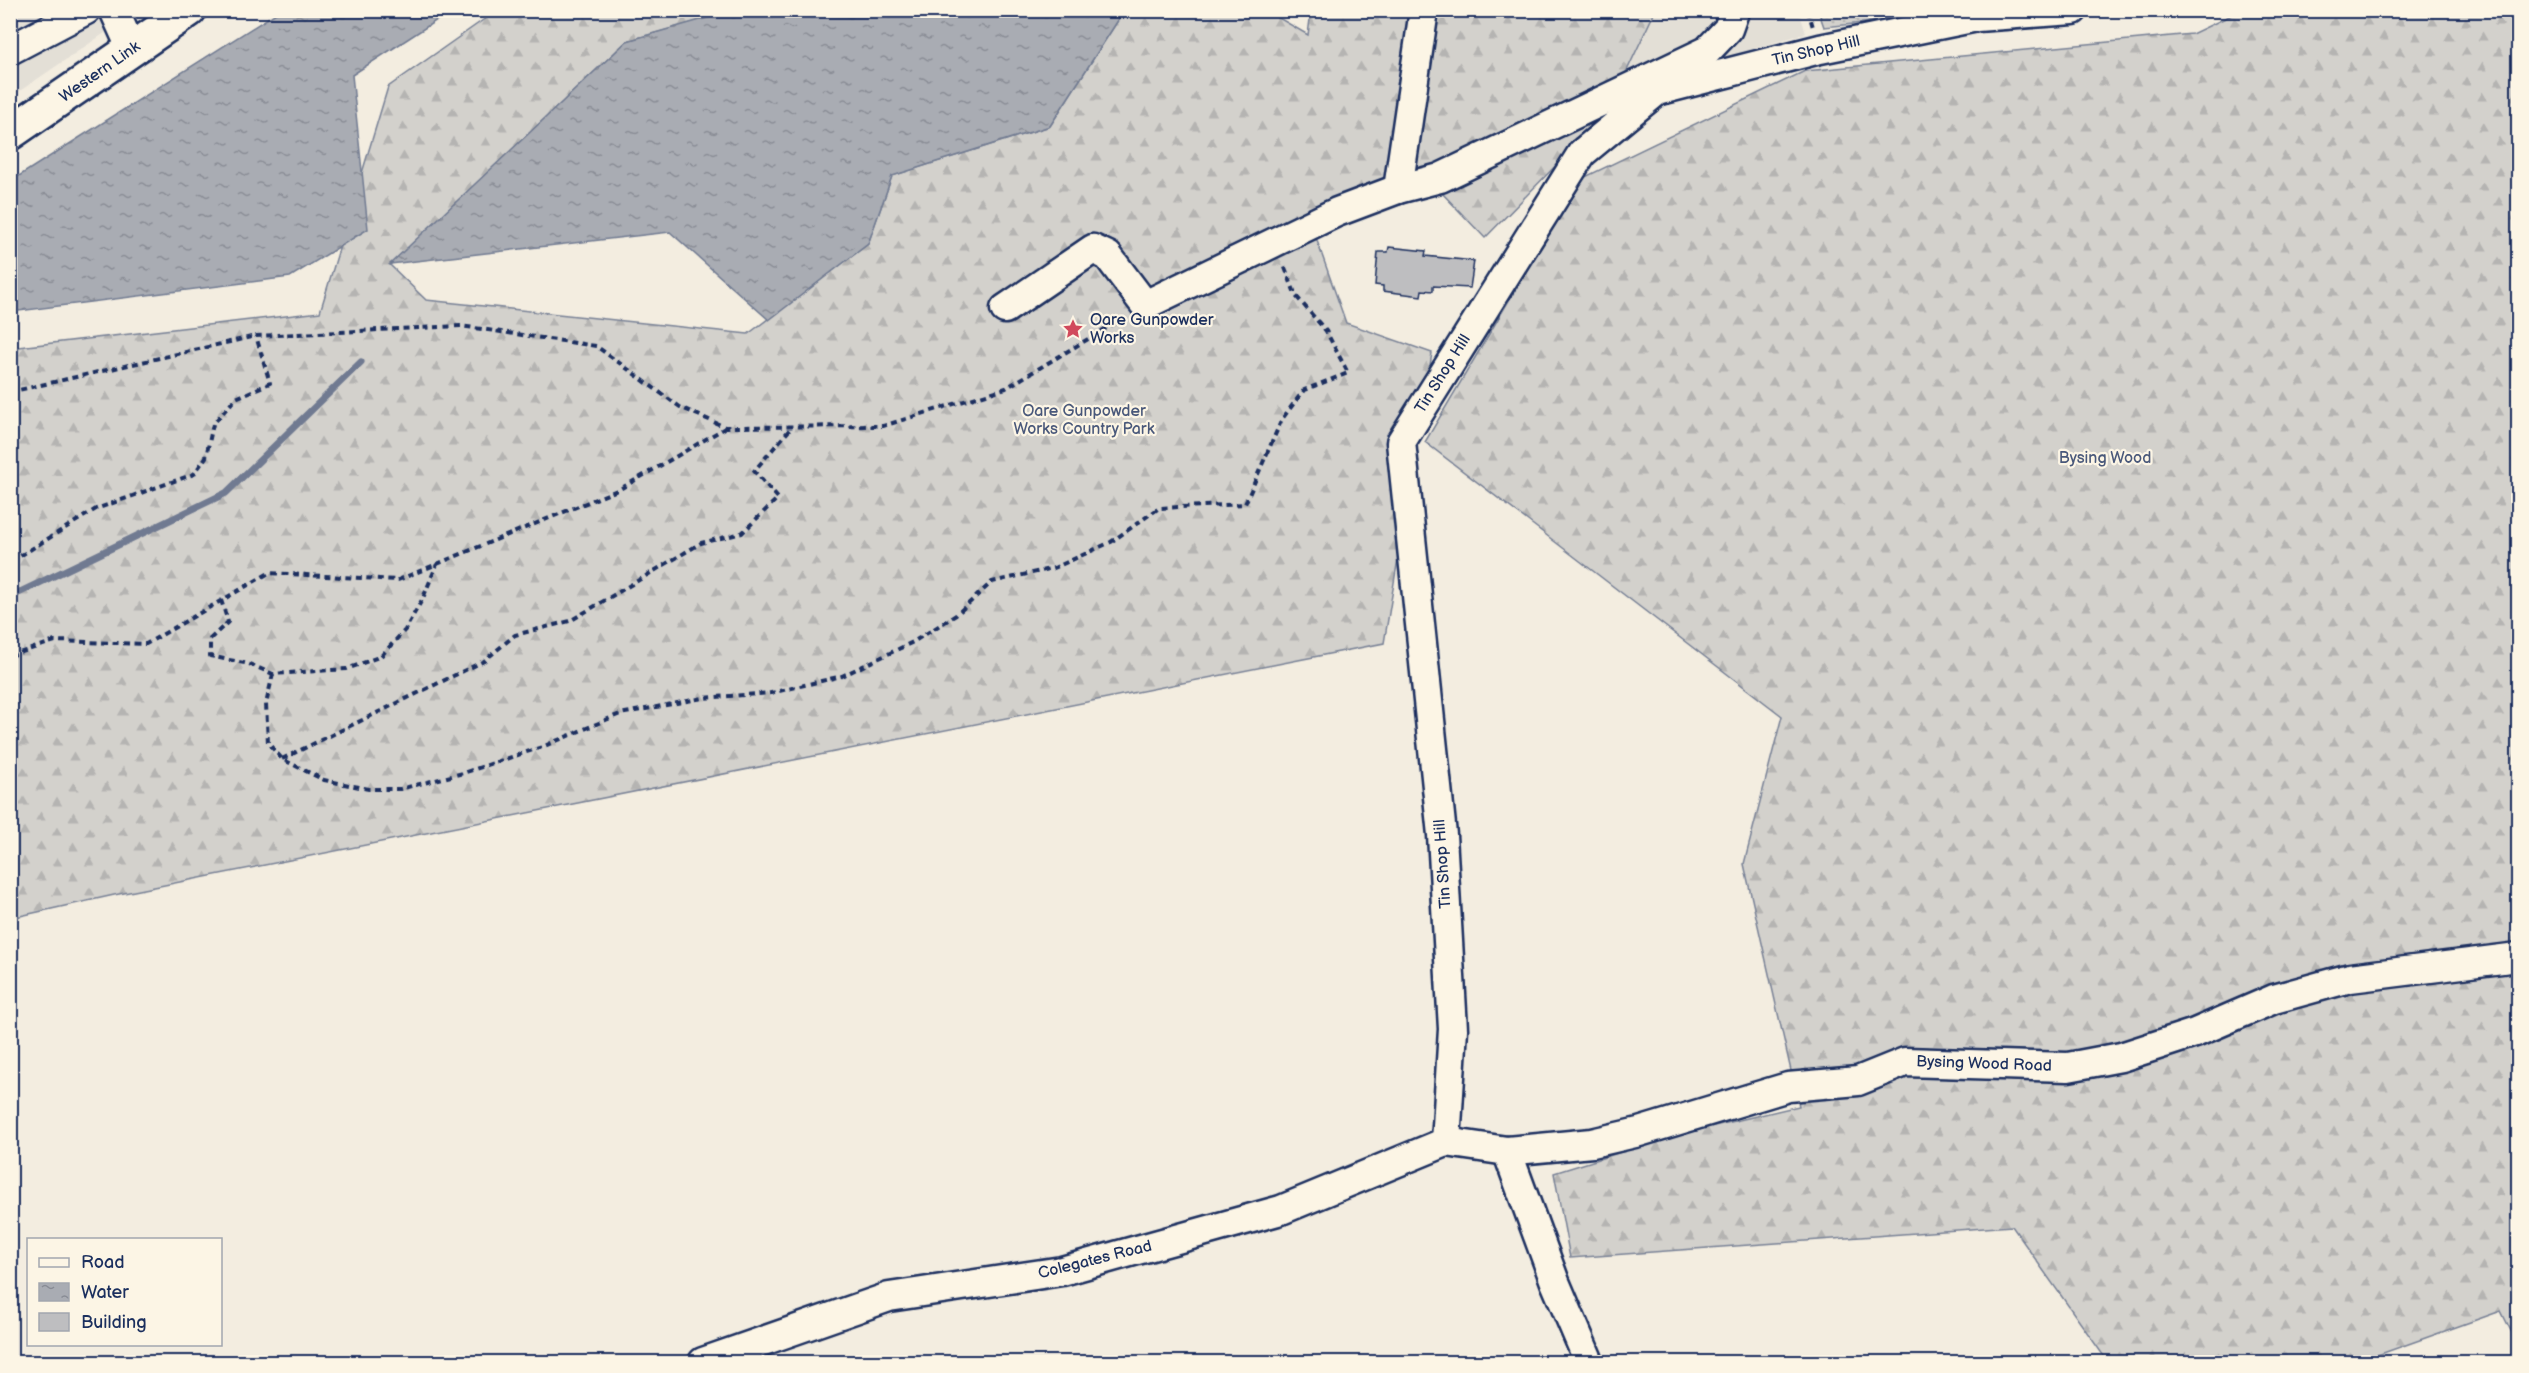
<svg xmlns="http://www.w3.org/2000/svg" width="2529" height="1373" viewBox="0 0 2529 1373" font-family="'Balsamiq Sans',sans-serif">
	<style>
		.built { fill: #e3dfd6 }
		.grass { fill: url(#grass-dots); stroke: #778095; stroke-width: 1.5 }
		.forest { fill: url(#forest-firs); stroke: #778095; stroke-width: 1.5 }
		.water { fill: url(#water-ripples); stroke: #707a91; stroke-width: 1.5 }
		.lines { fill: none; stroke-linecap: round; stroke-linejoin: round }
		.stream { stroke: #707a91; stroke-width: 7 }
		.building { fill: #bebec0; stroke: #1b2f5e; stroke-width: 1.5 }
		.minor-casing { stroke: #1b2f5e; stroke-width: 33 }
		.major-casing { stroke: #1b2f5e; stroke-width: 38 }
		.path { stroke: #1b2f5e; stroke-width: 4; stroke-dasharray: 6 4.5; stroke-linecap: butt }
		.minor { stroke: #fcf5e5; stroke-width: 28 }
		.major { stroke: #fcf5e5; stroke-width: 33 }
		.labels { text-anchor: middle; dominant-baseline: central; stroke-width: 4.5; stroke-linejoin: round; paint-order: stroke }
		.street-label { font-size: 16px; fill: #1b2f5e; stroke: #fcf5e5 }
		.poi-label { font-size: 16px; fill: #1b2f5e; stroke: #fcf5e5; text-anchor: start }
		.park-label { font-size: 16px; fill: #49587a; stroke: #fcf5e5 }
	</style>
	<defs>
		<pattern id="grass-dots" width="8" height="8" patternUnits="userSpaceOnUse" patternTransform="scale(1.5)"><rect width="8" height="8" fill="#d3d1cc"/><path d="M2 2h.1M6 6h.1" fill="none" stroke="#b5b4b2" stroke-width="1.8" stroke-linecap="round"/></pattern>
		<pattern id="forest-firs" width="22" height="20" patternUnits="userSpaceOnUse" patternTransform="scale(1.5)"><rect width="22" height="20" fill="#d3d1cc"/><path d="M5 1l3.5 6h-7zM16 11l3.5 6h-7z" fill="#b5b4b2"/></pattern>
		<pattern id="water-ripples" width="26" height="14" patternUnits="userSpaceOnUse" patternTransform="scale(1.5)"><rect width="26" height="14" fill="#a9acb3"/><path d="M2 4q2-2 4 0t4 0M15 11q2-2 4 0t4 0" fill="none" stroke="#898c95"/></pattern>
	</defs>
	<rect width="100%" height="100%" fill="#f3ede0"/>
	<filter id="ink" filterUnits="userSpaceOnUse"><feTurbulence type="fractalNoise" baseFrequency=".0167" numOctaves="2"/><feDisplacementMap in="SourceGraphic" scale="12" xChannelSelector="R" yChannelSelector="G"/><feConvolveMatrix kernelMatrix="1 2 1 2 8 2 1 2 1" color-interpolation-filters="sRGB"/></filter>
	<g filter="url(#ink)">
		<!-- built -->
		<g class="built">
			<path d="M11 11H137L11 97Z"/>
			<path d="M1655 11H1799L1806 33 1711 62 1607 113Z"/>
		</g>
		<!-- grass -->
		<path class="grass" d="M1818 10 1982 11 1824 27Z"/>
		<!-- forest -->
		<g class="forest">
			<path d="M496 11H735L627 41 390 265 426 300 748 334 868 244 892 176 1050 126 1124 11H1267L1308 35 1311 11H1655L1607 113 1485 238 1418 168 1309 218 1346 323 1432 353 1384 643 114 895 11 918 10 348 320 312 388 87Z"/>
			<path d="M2240 11H2518V1345L2501 1311 2358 1362H2108L2012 1226 1570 1258 1554 1173 1676 1135 1799 1106 1744 864 1782 716 1425 442 1581 179 1805 71 2192 34Z"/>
		</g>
		<!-- water -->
		<g class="water">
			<path d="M735 10 1124 11 1050 126 892 176 868 244 769 320 670 232 390 264 627 41Z"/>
			<path d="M279 11H451L352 75 368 229 290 277 11 312V181Z"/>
		</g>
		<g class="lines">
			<!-- stream -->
			<path class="stream" d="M10 597 226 493 361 362"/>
		</g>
		<!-- building -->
		<path class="building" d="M1389 247 1426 251 1425 256 1474 261 1470 288 1433 286V291L1422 290 1421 296 1383 291V286L1375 285 1378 252H1388Z"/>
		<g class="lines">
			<!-- minor casing -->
			<g class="minor-casing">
				<g id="minor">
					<path d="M114 10 132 50"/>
					<path d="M10 50 86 10"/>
					<path d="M1398 189 1440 178 1707 51 1728 29 1734 12"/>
					<path d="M1005 309 1093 249 1108 256 1145 305 1337 212 1398 189 1424 10"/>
					<path d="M1446 1142 1453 1029 1442 835 1401 442 1582 153 1657 91 1820 49 1977 17 2073 10"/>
					<path d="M1446 1142 1507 1151 1592 1143 1639 1132 1788 1087 1858 1081 1905 1062 2068 1067 2121 1057 2195 1033 2274 999 2350 978 2518 957"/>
					<path d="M1507 1151 1555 1282 1589 1362"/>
					<path d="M703 1362 889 1297 1062 1271 1281 1210 1446 1142"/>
				</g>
			</g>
			<!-- major casing -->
			<g class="major-casing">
				<path id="major" d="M10 133 189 10"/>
			</g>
			<!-- path -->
			<g class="path">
				<path d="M1808 10 1813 27"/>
				<path d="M10 392 256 336 461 326 596 346 680 407 725 427 883 426 1006 388 1125 317"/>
				<path d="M10 557 20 556 96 509 194 474 206 457 213 424 236 398 270 383 256 336"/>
				<path d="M221 600 228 622 210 639V656L249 664 273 674 347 669 381 656 405 630 423 598 437 564"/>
				<path d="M10 656 55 641 146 644 269 573 398 580 620 489 725 428"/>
				<path d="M273 674 266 704 268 743 282 759 324 780 369 789H400L463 773 542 747 620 714 703 698 771 693 842 676 913 642 956 615 992 582 1054 568 1111 542 1159 508 1245 504 1282 419 1304 390 1348 373 1326 331 1296 296 1284 265"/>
				<path d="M282 759 484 661 515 635 570 621 701 543 742 533 778 498 754 471 791 428"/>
			</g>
			<!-- minor -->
			<use href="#minor" class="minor"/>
			<!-- major -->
			<use href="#major" class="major"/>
		</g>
	</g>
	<!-- icons -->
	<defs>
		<g id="sight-bare" transform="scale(1.62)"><path d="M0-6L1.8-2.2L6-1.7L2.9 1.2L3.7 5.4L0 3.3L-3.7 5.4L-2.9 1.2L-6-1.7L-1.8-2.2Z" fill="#d1495b" stroke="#fcf5e5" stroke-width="2.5" paint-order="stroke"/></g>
	</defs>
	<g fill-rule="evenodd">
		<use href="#sight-bare" x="1073" y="329"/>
	</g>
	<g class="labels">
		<!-- street labels -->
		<g class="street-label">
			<text transform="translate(1816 51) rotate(-13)">Tin Shop Hill</text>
			<text transform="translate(100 72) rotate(-35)">Western Link</text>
			<text transform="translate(1443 374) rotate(-58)">Tin Shop Hill</text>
			<text transform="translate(1443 864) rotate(-94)">Tin Shop Hill</text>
			<text transform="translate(1984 1064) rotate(2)">Bysing Wood Road</text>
			<text transform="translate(1095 1260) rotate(-14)">Colegates Road</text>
		</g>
		<!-- poi labels -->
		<g class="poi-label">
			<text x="1090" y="320">Oare Gunpowder<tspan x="1090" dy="18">Works</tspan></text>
		</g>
		<!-- park labels -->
		<g class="park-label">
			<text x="1084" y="411">Oare Gunpowder<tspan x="1084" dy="18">Works Country Park</tspan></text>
			<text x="2105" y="458">Bysing Wood</text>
		</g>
	</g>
	<!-- margin -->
	<rect width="2529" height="1373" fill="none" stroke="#fcf5e5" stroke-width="36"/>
	<rect x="18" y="18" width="2493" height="1337" fill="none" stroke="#1b2f5e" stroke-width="2" filter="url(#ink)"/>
	<!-- legend -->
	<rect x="27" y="1238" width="195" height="108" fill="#fcf5e5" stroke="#a2a6af" stroke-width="1.5"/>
	<rect x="39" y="1258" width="30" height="9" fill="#fcf5e5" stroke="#a2a6af" stroke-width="1.5"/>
	<text x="81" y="1268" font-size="18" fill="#1b2f5e">Road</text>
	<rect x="39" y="1283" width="30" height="18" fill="url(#water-ripples)" stroke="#a2a6af" stroke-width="1.5"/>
	<text x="81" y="1298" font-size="18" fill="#1b2f5e">Water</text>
	<rect x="39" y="1313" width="30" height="18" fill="#bebec0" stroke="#a2a6af" stroke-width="1.5"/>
	<text x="81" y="1328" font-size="18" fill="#1b2f5e">Building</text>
</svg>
